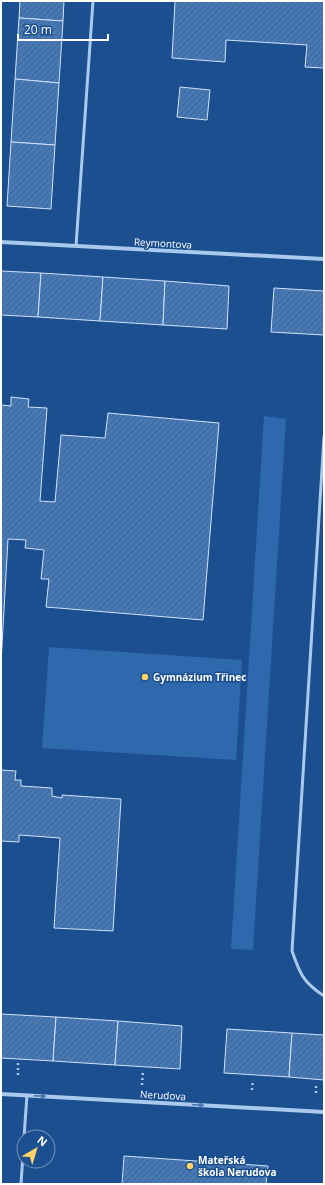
<svg xmlns="http://www.w3.org/2000/svg" width="325" height="1185" viewBox="0 0 325 1185" font-family="'Open Sans',sans-serif">
	<style>
		.garden { fill: #2e69ad }
		.building { fill: url(#building-hatch); stroke: #cfe3fa }
		.lines { fill: none; stroke-linecap: round; stroke-linejoin: round }
		.path { stroke: #a9c9ee; stroke-width: 2.5; stroke-dasharray: 2 3; stroke-linecap: butt }
		.lane { stroke: #a9c9ee; stroke-width: 3 }
		.street { stroke: #a9c9ee; stroke-width: 4 }
		.oneway { fill: #4674ac }
		.poi-dot { fill: #ffd166; stroke: #1b4f8f; stroke-width: 1.5 }
		.labels { text-anchor: middle; dominant-baseline: central; stroke-width: 3; stroke-linejoin: round; paint-order: stroke }
		.street-label { font-size: 10px; fill: #fff; stroke: #1b4f8f }
		.poi-label { font-size: 10px; font-weight: bold; fill: #fff; stroke: #1b4f8f; text-anchor: start }
	</style>
	<defs>
		<pattern id="building-hatch" width="6" height="6" patternUnits="userSpaceOnUse"><rect width="6" height="6" fill="#4478b7"/><path d="M-1 1l2-2M0 6l6-6M5 7l2-2" fill="none" stroke="#486282"/></pattern>
	</defs>
	<rect width="100%" height="100%" fill="#1b4f8f"/>
	<!-- garden -->
	<g class="garden">
		<path d="M264 416 286 419 253 950 231 949Z"/>
		<path d="M49 647 242 660 236 760 42 748Z"/>
	</g>
	<!-- building -->
	<g class="building">
		<path d="M20 1H64L63 21 19 18Z"/>
		<path d="M175 1H324V68L305 67 307 45 226 40 225 62 172 58Z"/>
		<path d="M19 18 63 21 59 83 15 79Z"/>
		<path d="M15 79 59 83 55 145 11 142Z"/>
		<path d="M180 87 210 90 207 120 177 117Z"/>
		<path d="M11 142 55 145 51 209 7 206Z"/>
		<path d="M1 271 41 273 38 317 1 315Z"/>
		<path d="M41 273 103 277 100 321 38 317Z"/>
		<path d="M103 277 165 281 163 325 100 321Z"/>
		<path d="M165 281 229 286 227 329 163 325Z"/>
		<path d="M274 288 324 291V335L271 332Z"/>
		<path d="M11 397 29 399 28 407 47 408 40 501 55 502 61 435 105 438 108 413 219 423 203 620 46 607 49 579H41L44 550 25 548 26 540 8 539 1 663V405L11 406Z"/>
		<path d="M1 770 16 771 15 780H21V786L52 788V796L62 798V795L121 799 113 931 54 928 60 838 19 835V842L1 841Z"/>
		<path d="M1 1014 56 1017 53 1061 1 1058Z"/>
		<path d="M56 1017 118 1021 115 1065 53 1061Z"/>
		<path d="M118 1021 182 1026 180 1069 115 1065Z"/>
		<path d="M227 1029 292 1033 289 1077 224 1073Z"/>
		<path d="M292 1033 324 1035V1080L289 1077Z"/>
		<path d="M124 1156 268 1166 266 1184H122Z"/>
	</g>
	<g class="lines">
		<!-- path -->
		<g class="path">
			<path d="M18 1063V1078"/>
			<path d="M142 1085 143 1071"/>
			<path d="M252 1090 253 1080"/>
			<path d="M316 1093V1083"/>
		</g>
		<!-- lane -->
		<g class="lane">
			<path d="M76 246 93 1"/>
			<path d="M324 437 292 951C300 974 303 982 324 996"/>
			<path d="M24 1137 27 1095"/>
			<path d="M21 1184 24 1139"/>
		</g>
		<!-- street -->
		<g class="street">
			<path d="M1 242 324 259"/>
			<path d="M1 1094 324 1112"/>
		</g>
	</g>
	<!-- one-way arrows -->
	<defs><path id="oneway-solid" d="M-6-.8H1V-3.2L6.5 0L1 3.2V.8H-6Z"/></defs>
	<g class="oneway">
		<use href="#oneway-solid" transform="translate(40 1096) rotate(3)"/>
		<use href="#oneway-solid" transform="translate(198 1105) rotate(3)"/>
	</g>
	<!-- markers -->
	<g class="poi-dot">
		<circle cx="145" cy="677" r="4"/>
		<circle cx="190" cy="1166" r="4"/>
	</g>
	<g class="labels">
		<!-- street labels -->
		<g class="street-label">
			<text transform="translate(163 243) rotate(3)">Reymontova</text>
			<text transform="translate(163 1095) rotate(3)">Nerudova</text>
		</g>
		<!-- poi labels -->
		<g class="poi-label">
			<text x="153" y="677">Gymnázium Třinec</text>
			<text x="198" y="1160">Mateřská<tspan x="198" dy="12">škola Nerudova</tspan></text>
		</g>
	</g>
	<!-- border -->
	<rect width="325" height="1185" fill="none" stroke="#ffffff" stroke-width="4"/>
	<!-- north arrow -->
	<g transform="translate(36 1149) rotate(38)"><circle r="19" fill="#1b4f8f" stroke="#7695bc"/>
	<path d="M0-3L7 15L0 10L-7 15Z" fill="#ffd166"/>
	<text y="-6" font-size="11" font-weight="bold" text-anchor="middle" fill="#ffffff">N</text>
	</g>
	<!-- scale -->
	<path d="M18 34v6h90v-6" fill="none" stroke="#ffffff" stroke-width="2"/>
	<text x="24" y="34" font-size="12" fill="#ffffff" stroke="#1b4f8f" stroke-width="3" paint-order="stroke">20 m</text>
</svg>
